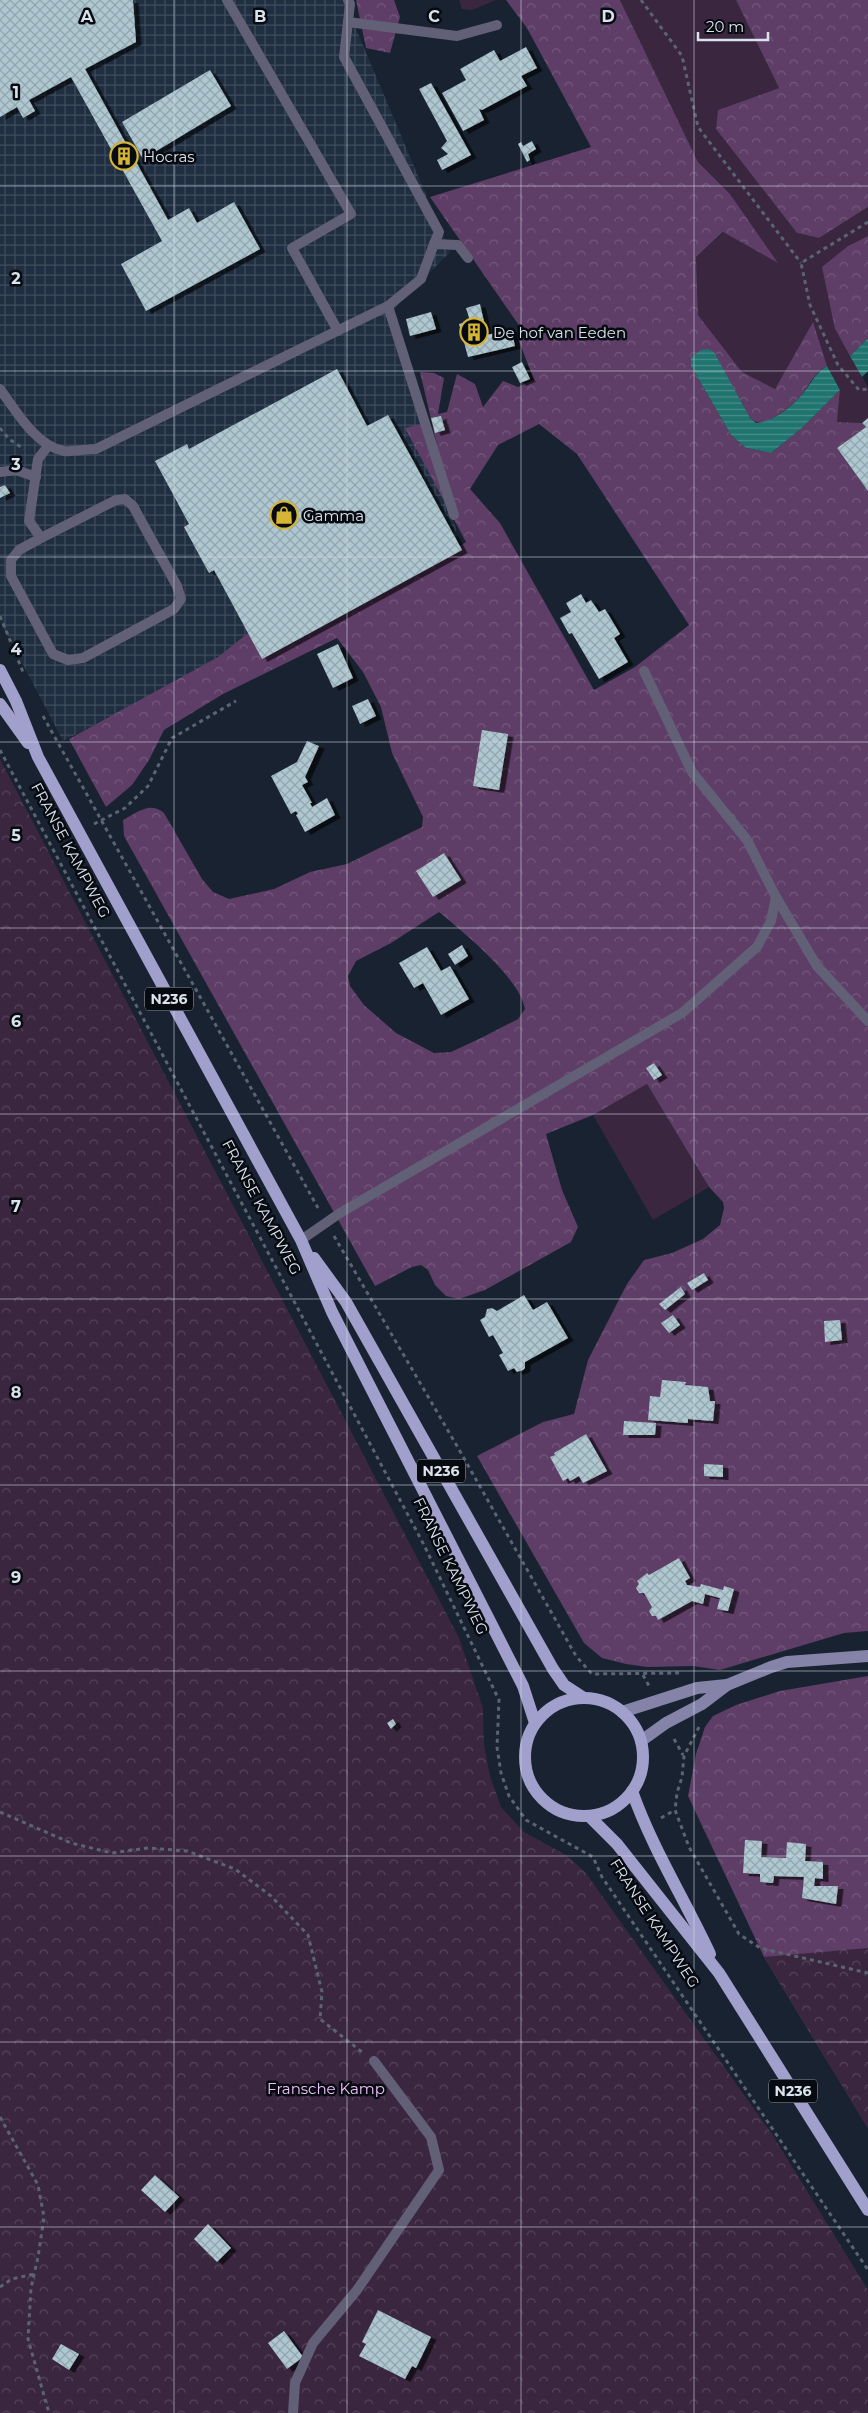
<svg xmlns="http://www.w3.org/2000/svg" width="868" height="2413" viewBox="0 0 868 2413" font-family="Montserrat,sans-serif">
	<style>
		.industrial { fill: url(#industrial-grid) }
		.green { fill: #3a263f }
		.forest { fill: url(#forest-crowns); fill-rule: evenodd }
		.park { fill: url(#park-crowns) }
		.water { fill: url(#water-rules) }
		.building { fill: url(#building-cross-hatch); filter: url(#shadow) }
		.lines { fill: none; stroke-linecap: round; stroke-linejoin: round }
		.path { stroke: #5b6471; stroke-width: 3; stroke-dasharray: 4 4; stroke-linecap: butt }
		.lane { stroke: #616076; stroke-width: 10 }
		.secondary { stroke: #8583a7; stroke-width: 12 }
		.primary { stroke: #a19fcc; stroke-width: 12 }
		.grid { fill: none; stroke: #dae2eb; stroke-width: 1; stroke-opacity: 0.55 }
		.labels { text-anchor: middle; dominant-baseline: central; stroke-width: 5; stroke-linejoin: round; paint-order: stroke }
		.shield { fill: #070b11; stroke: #9ba2aa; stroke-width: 1 }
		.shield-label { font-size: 14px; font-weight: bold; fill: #dae2eb }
		.poi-label { font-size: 15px; fill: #dae2eb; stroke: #070b11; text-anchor: start }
		.street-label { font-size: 15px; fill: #dae2eb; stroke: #070b11 }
		.park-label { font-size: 15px; fill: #ecc1f7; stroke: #070b11 }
		.grid-label { font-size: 16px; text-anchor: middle; font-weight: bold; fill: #dae2eb; stroke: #070b11; stroke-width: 5; stroke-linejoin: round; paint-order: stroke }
	</style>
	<defs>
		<pattern id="industrial-grid" width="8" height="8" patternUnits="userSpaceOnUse" patternTransform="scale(1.25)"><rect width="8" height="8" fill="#1f2e40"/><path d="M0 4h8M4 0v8" fill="none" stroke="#3f4c5c"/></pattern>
		<pattern id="forest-crowns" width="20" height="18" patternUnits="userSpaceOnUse" patternTransform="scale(1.25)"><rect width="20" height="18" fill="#5e3d66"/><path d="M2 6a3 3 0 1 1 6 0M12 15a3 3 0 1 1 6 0" fill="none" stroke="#74597c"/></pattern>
		<pattern id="park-crowns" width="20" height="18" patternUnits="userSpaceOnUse" patternTransform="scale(1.25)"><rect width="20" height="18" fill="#3a263f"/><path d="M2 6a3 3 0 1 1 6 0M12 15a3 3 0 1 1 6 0" fill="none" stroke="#56455b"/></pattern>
		<pattern id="water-rules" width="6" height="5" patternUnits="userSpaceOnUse" patternTransform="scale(1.25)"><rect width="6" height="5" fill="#207470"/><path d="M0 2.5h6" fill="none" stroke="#4a8e8b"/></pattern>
		<pattern id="building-cross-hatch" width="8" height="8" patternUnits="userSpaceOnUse" patternTransform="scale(1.25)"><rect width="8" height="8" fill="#aec7d0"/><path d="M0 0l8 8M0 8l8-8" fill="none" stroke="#93a6ae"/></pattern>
		<filter id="shadow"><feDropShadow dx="5.5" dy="3" stdDeviation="0" flood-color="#0009"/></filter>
	</defs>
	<rect width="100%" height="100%" fill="#182230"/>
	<!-- industrial -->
	<path class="industrial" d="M0 0H344L450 252 393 310 459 540 63 741 0 621Z"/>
	<!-- green -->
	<g class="green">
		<path d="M459 0H496L472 10 462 9Z"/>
		<path d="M620 0H736L779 88 718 110 716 129 797 233 819 238 868 207V236L848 246 835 329 868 387V418L862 423 837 422 840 390 826 364 813 323 775 389 742 372 698 315 696 257 724 232 777 262 730 194 698 162Z"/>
		<path d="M647 1084 709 1187 653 1220 593 1115Z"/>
	</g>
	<!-- forest -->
	<g class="forest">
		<path d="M356 0H394L400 17 390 53 366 48Z"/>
		<path d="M506 0H620L698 162 730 194 778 263 723 232 696 257 698 315 742 372 775 389 813 322 827 366C813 373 808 389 797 400 788 408 763 431 751 419 745 413 744 404 739 399 726 386 706 376 691 366L731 435 746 448 771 453 802 428 840 390 837 422 862 423 866 427 837 448 868 491V1631L844 1633 720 1670 693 1666 647 1667 626 1664 602 1658 584 1643 477 1456 543 1422 574 1414 588 1360 627 1284 644 1260 672 1253 703 1239 720 1225 724 1208 723 1202 709 1187 647 1084 593 1115 546 1134 562 1190 578 1227 571 1242 485 1290 459 1299 446 1296 435 1285 428 1270 421 1265 412 1267 375 1286 124 836 123 820C138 812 150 801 164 813L202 879 213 892 229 899 274 889 310 872 347 864 422 827 423 817 392 753 381 707 363 672 337 638 223 694 164 730 149 760 132 785 106 807 69 739 218 657 248 633 262 658 462 550 460 546 466 542 405 428 420 424 437 445 420 372 434 373 444 378 438 414 447 412 457 374 475 384 483 407 503 381 518 387 534 380 517 336 527 337 430 197 591 147 527 28ZM539 424 577 454 689 625 635 667 594 690 500 523 470 489 498 445ZM439 912C463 932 519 977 525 1009L518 1019 481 1038 451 1052 434 1053 396 1033 364 1005 350 986 348 976 356 961 391 943Z"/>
		<path d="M736 0H868V207L819 238 797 233 716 129 718 110 779 88Z"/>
		<path d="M868 236V338L850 356 835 329 822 267 848 246Z"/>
		<path d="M868 1676V2128L764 1957 688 1796 696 1754 705 1727 713 1716 736 1705 780 1691Z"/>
	</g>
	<!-- park -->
	<g class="park">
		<path d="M0 759 459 1638 483 1708 484 1745 490 1776 501 1807 524 1832 566 1855 585 1872 772 2134 868 2290V2413H0Z"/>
		<path d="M868 1948V2128L764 1957Z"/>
	</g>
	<!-- water -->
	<g class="water">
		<path d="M868 338V371L862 377 850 356Z"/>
		<path d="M708 349 714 352 750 418 756 423C774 422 794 405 804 392 812 382 816 372 827 366L840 390 802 428 771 453 746 448 731 435 691 366V357L701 350Z"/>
	</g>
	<!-- building -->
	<g class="building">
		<path d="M0 0H133L136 42 85 69 168 220 189 208 197 223 234 202 260 249 146 311 121 264 162 241 71 77 29 100 35 111 23 118 17 107 0 117Z"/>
		<path d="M526 47 537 68 521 76 527 86 482 110 479 109 484 120 463 131 442 93 466 80 460 69 494 50 500 61Z"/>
		<path d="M210 70 231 106 143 159 122 122Z"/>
		<path d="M431 83 471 155 442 170 437 160 448 154 441 148 447 141 419 89Z"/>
		<path d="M532 141 536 149 528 154 530 160 527 162 518 144 521 142 523 146Z"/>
		<path d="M480 304 487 335 511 329 515 346 468 357 459 324 470 321 466 308Z"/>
		<path d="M431 312 436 329 410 336 406 319Z"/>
		<path d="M522 362 530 379 520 383 512 367Z"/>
		<path d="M337 369 367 426 388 415 462 550 262 659 214 570 209 573 191 540 184 527 189 524 155 461 187 444 189 449Z"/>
		<path d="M441 416 445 430 435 433 431 418Z"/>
		<path d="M868 418V491L837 448 866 427 862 423Z"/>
		<path d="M5 485 10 493 0 498V487Z"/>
		<path d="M581 594 586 603 591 600 599 612 605 609 620 634 614 638 628 662 599 679 572 633 569 634 560 618 571 612 566 603Z"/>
		<path d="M338 644 353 678 333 688 317 654Z"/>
		<path d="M368 699 376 716 360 724 352 706Z"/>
		<path d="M482 730 508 734 499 790 473 786Z"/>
		<path d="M307 741 319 746 305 777 308 782 302 785 312 803H310L312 807 327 798 335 815 305 832 296 815 298 814 296 811 291 814 271 776 297 762Z"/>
		<path d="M444 853 461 880 433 897 416 871Z"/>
		<path d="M462 945 468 956 455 965 448 954Z"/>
		<path d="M427 947 441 971 450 966 469 999 441 1015 423 983 414 988 399 963Z"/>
		<path d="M654 1063 662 1075 654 1080 646 1068Z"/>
		<path d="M704 1273 708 1280 692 1290 687 1283Z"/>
		<path d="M681 1287 685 1294 665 1310 659 1304Z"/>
		<path d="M524 1295 533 1310 547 1302 568 1338 525 1362V1368L523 1370 517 1372 514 1368 508 1371 499 1355 503 1353 493 1335 489 1337 480 1320 485 1317 487 1309 492 1308 497 1311Z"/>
		<path d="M673 1315 680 1325 669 1333 661 1323Z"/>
		<path d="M840 1320 842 1340 825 1342 824 1321Z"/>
		<path d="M662 1380 686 1382 685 1385 708 1387 710 1401H715L713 1421 688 1419V1423L648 1420 650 1396 660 1397Z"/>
		<path d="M624 1421 656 1423 655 1435H623Z"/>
		<path d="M586 1434 607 1471 583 1483 579 1476 570 1481 568 1478 563 1481 550 1457 555 1455 554 1453Z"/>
		<path d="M704 1464 723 1465V1477L704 1476Z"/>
		<path d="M679 1558 690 1578 685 1581 687 1585 700 1587 701 1584 723 1590 724 1586 734 1589 728 1611 717 1609 720 1598 705 1594 703 1604 692 1601 658 1620 656 1616H652L649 1611 652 1607 644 1593H639L636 1588 639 1584 637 1581 647 1573 649 1575Z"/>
		<path d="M393 1719 396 1724 391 1729 387 1723Z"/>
		<path d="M745 1840 762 1841 761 1857 786 1858 787 1842 806 1844 805 1861 823 1862V1879L815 1878 814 1886H838L836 1904 802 1898 804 1877 774 1876 773 1883 760 1882V1874L743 1873Z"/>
		<path d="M155 2175 179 2197 165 2212 141 2190Z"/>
		<path d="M208 2224 231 2248 217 2262 194 2239Z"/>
		<path d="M378 2310 431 2337 416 2368 412 2366 405 2379 359 2356 366 2344 362 2342Z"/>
		<path d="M284 2331 303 2357 287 2369 268 2343Z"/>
		<path d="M61 2344 79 2354 69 2370 52 2359Z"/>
	</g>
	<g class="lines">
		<!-- path -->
		<g class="path">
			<path d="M641 0 682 56 698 127 801 263"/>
			<path d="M868 222 801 263 810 305 838 365 859 390 868 389"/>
			<path d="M0 428 9 439 24 449"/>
			<path d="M0 616 23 672"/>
			<path d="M43 716 318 1208"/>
			<path d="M0 750 424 1545 499 1700 497 1747 501 1773 509 1796 526 1820 593 1857 602 1877 868 2270"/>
			<path d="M94 824 125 808 148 786 172 738 236 701"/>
			<path d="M334 1236 457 1446 576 1656 592 1674 679 1673"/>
			<path d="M643 1675 649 1686"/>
			<path d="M699 1727 684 1756 682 1777 677 1793 675 1810 689 1847 739 1934 760 1948 868 1973"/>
			<path d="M674 1739 683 1755"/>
			<path d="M0 1812 71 1843 112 1853 148 1848 187 1851 235 1869 271 1896 308 1935 322 1992 320 2019 362 2052"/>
			<path d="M661 1818 675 1810"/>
			<path d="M0 2117 38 2185 44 2217 38 2257 31 2288 28 2339 49 2413"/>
			<path d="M0 2287 12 2279 34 2274"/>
		</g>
		<!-- lane -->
		<g class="lane">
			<path d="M227 0 351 214 292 248 338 331"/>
			<path d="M348 0 350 4 344 57 439 232 434 244"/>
			<path d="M348 22 457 36 497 25"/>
			<path d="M388 306 454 515"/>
			<path d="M0 389C16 411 36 446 64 451 74 452 86 449 96 449L388 306 421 279 434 244 458 245 468 258"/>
			<path d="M0 472 16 470 36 477"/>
			<path d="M41 538 116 500 125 499 133 506 177 586 181 599 174 609 83 658 68 660 53 654 11 576V560L19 550 41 538 29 521 38 459 48 446"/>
			<path d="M644 671 692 772 747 840 776 897 817 966 868 1021"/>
			<path d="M301 1240 340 1213 682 1013 757 947 771 921 776 897"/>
			<path d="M293 2413 295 2383 313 2343 357 2290 439 2170 431 2137 374 2061"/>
		</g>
		<!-- secondary -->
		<g class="secondary">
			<path d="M622 1712 697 1688 727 1685"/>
			<path d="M641 1741 666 1723 702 1704 727 1685 771 1667 787 1662 868 1656"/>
		</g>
		<!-- primary -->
		<g class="primary">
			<path d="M0 670 16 701 38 757 301 1240 332 1312 523 1686 535 1723"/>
			<path d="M0 704 28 743"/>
			<path d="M314 1258 346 1302 553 1669 564 1685 584 1698"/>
			<circle cx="584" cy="1757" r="59"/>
			<path d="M632 1791C652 1848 685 1900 710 1954"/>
			<path d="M589 1816 617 1844 719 1973 868 2210"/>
		</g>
	</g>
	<!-- grid -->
	<path class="grid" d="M174 0V2413M347 0V2413M521 0V2413M694 0V2413M0 186H868M0 371H868M0 557H868M0 742H868M0 928H868M0 1114H868M0 1299H868M0 1485H868M0 1671H868M0 1856H868M0 2042H868M0 2227H868"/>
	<!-- icons -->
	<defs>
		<g id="building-ring" transform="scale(1.4375)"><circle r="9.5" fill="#070b11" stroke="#d6b534" stroke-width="1.5"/><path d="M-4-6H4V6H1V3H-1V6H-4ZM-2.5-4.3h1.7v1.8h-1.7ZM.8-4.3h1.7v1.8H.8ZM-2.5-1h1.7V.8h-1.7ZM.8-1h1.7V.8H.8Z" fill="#d6b534"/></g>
		<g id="shop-ring" transform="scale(1.4375)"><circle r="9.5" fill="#070b11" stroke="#d6b534" stroke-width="1.5"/><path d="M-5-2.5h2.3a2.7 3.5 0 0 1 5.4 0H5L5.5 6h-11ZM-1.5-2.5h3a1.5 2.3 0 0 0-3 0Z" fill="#d6b534"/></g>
	</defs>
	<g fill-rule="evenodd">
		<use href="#building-ring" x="124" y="156"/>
		<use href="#building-ring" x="474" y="332"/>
		<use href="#shop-ring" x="284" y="515"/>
	</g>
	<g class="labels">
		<!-- shield labels -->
		<g class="shield">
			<rect x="145" y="987.5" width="48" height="23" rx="4"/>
			<rect x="417" y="1459.5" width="48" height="23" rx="4"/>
			<rect x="769" y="2079.5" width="48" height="23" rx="4"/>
		</g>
		<g class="shield-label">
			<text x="169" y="999">N236</text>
			<text x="441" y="1471">N236</text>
			<text x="793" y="2091">N236</text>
		</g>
		<!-- poi labels -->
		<g class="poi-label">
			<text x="143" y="156">Hocras</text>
			<text x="493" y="332">De hof van Eeden</text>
			<text x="303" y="515">Gamma</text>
		</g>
		<!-- street labels -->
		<g class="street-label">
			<text transform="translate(71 850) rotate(62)">FRANSE KAMPWEG</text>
			<text transform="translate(262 1207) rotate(62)">FRANSE KAMPWEG</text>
			<text transform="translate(451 1566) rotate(64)">FRANSE KAMPWEG</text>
			<text transform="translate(655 1923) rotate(57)">FRANSE KAMPWEG</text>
		</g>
		<!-- park labels -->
		<g class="park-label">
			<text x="326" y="2088">Fransche Kamp</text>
		</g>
	</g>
	<g class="grid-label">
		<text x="87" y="22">A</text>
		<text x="260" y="22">B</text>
		<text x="434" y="22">C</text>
		<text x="608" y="22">D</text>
		<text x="16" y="98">1</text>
		<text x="16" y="284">2</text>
		<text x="16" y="470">3</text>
		<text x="16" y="655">4</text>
		<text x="16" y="841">5</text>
		<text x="16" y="1027">6</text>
		<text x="16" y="1212">7</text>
		<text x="16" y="1398">8</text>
		<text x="16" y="1583">9</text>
	</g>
	<!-- scale -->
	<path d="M698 32v8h70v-8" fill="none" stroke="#dae2eb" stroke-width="2.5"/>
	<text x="706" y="32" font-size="15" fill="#dae2eb" stroke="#070b11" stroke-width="4" paint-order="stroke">20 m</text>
</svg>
